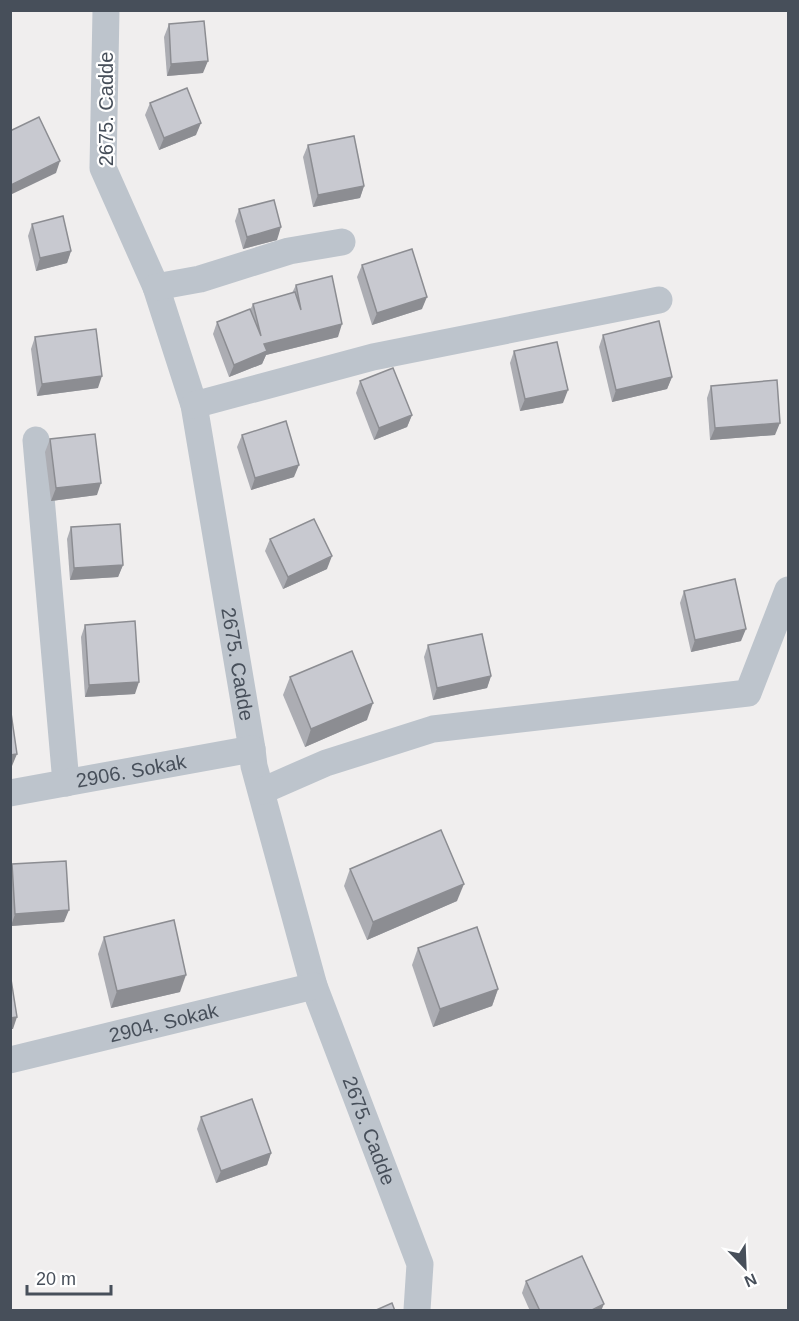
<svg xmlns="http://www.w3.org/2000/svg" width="799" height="1321" viewBox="0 0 799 1321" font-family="Helvetica,sans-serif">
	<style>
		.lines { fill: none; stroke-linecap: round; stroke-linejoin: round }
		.minor { stroke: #bdc4cc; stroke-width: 27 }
		.wall { fill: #acadb3 }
		.shaded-wall { fill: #8c8d92 }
		.building { fill: #c8c9d0; stroke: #8c8d92; stroke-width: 1.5 }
		.labels { text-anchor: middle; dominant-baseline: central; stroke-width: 4.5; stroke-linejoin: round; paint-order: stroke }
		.street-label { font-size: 20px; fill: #474f5a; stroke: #fff }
	</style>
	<rect width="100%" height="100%" fill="#f0eeee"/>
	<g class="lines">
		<!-- minor -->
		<g class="minor">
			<path id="s1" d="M106 10 103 168 156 287 194 405 252 749 254 766 314 986 420 1264 417 1310"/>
			<path d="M156 287 200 279 289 251 342 242"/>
			<path d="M194 405 373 357 659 300"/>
			<path d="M36 440 66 783"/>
			<path d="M262 791 326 763 433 729 748 693 788 590"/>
			<path id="s2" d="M10 793 252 749"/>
			<path id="s3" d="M10 1060 314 986"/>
		</g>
	</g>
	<!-- wall -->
	<g class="wall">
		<path d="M169 24 203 73 167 76 164 37Z"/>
		<path d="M150 103 196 135 159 150 145 115Z"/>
		<path d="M308 145 364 186 360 198 313 207 303 157Z"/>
		<path d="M239 209 277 240 243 249 235 221Z"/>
		<path d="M32 224 71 251 67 263 36 271 28 236Z"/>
		<path d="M362 265 422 309 372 325 357 277Z"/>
		<path d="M296 285 338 337 266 355 262 364 229 377 213 334 217 322 250 310 253 304 292 293Z"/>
		<path d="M603 335 672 377 667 389 612 402 599 347Z"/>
		<path d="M35 337 98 388 37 396 31 349Z"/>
		<path d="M514 351 563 403 520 411 510 363Z"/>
		<path d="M360 381 412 415 407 427 374 440 356 393Z"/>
		<path d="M711 386 775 435 710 440 707 398Z"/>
		<path d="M242 435 294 477 251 490 237 447Z"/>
		<path d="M50 439 97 495 51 501 45 452Z"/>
		<path d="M71 527 123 565 118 577 70 580 67 539Z"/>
		<path d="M270 539 327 569 283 589 265 551Z"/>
		<path d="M684 591 741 641 691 652 680 603Z"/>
		<path d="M85 625 135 694 85 697 81 637Z"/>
		<path d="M428 645 491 676 487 688 433 700 424 657Z"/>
		<path d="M290 677 367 720 305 747 283 695Z"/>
		<path d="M12 864 64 922 11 926 10 869Z"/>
		<path d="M350 869 457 901 367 940 344 886Z"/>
		<path d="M104 937 180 992 111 1008 98 954Z"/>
		<path d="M418 948 498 989 492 1006 433 1027 412 965Z"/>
		<path d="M201 1117 271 1153 267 1165 216 1183 197 1129Z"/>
		<path d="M526 1281 601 1311H530L522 1293Z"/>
	</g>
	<!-- shaded-wall -->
	<g class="shaded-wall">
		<path d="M208 61 203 73 167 76 171 64Z"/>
		<path d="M201 123 196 135 159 150 164 138Z"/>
		<path d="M60 161 56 173 10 195 11 185Z"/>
		<path d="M364 186 360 198 313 207 318 195Z"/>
		<path d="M281 227 277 240 243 249 247 237Z"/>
		<path d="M71 251 67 263 36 271 40 258Z"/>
		<path d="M427 297 422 309 372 325 377 313Z"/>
		<path d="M342 324 338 337 266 355 262 364 229 377 234 365 264 344Z"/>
		<path d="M102 376 98 388 37 396 42 384Z"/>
		<path d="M672 377 667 389 612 402 616 390Z"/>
		<path d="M568 390 563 403 520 411 525 399Z"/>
		<path d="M412 415 407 427 374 440 379 428Z"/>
		<path d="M780 423 775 435 710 440 715 428Z"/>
		<path d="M299 465 294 477 251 490 255 478Z"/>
		<path d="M101 483 97 495 51 501 56 488Z"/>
		<path d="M332 556 327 569 283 589 288 577Z"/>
		<path d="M123 565 118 577 70 580 74 568Z"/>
		<path d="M746 629 741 641 691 652 695 640Z"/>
		<path d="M491 676 487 688 433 700 437 688Z"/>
		<path d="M139 682 135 694 85 697 89 685Z"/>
		<path d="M373 703 367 720 305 747 311 729Z"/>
		<path d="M17 754 12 766 10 767V755Z"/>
		<path d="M464 884 457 901 367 940 373 922Z"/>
		<path d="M69 910 64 922 11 926 15 914Z"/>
		<path d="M186 975 180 992 111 1008 117 991Z"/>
		<path d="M498 989 492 1006 433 1027 440 1009Z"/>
		<path d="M17 1017 13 1029H10V1018Z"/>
		<path d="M271 1153 267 1165 216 1183 221 1171Z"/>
		<path d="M604 1304 601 1311H590Z"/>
	</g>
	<!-- building -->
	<g class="building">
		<path d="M204 21 208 61 171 64 169 24Z"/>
		<path d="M187 88 201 123 164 138 150 103Z"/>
		<path d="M39 117 60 161 11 185 10 131Z"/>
		<path d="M354 136 364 186 318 195 308 145Z"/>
		<path d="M274 200 281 227 247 237 239 209Z"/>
		<path d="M63 216 71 251 40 258 32 224Z"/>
		<path d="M412 249 427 297 377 313 362 265Z"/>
		<path d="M332 276 342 324 264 344 267 351 234 365 217 322 250 309 261 336 253 304 295 292 301 310 296 285Z"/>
		<path d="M659 321 672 377 616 390 603 335Z"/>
		<path d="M96 329 102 376 42 384 35 337Z"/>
		<path d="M557 342 568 390 525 399 514 351Z"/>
		<path d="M393 368 412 415 379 428 360 381Z"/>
		<path d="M777 380 780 423 715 428 711 386Z"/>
		<path d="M286 421 299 465 255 478 242 435Z"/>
		<path d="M95 434 101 483 56 488 50 439Z"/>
		<path d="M314 519 332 556 288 577 270 539Z"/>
		<path d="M120 524 123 565 74 568 71 527Z"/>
		<path d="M735 579 746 629 695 640 684 591Z"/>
		<path d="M135 621 139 682 89 685 85 625Z"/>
		<path d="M482 634 491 676 437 688 428 645Z"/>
		<path d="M352 651 373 703 311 729 290 677Z"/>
		<path d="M10 706 17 754 10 755Z"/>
		<path d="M441 830 464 884 373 922 350 869Z"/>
		<path d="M66 861 69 910 15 914 12 864Z"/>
		<path d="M174 920 186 975 117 991 104 937Z"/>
		<path d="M477 927 498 989 440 1009 418 948Z"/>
		<path d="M10 973 17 1017 10 1018Z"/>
		<path d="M252 1099 271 1153 221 1171 201 1117Z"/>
		<path d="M582 1256 604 1304 590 1311H540L526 1281Z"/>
		<path d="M392 1303 395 1311H374Z"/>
	</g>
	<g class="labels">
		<!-- street labels -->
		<g class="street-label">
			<text transform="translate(106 109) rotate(-90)">2675. Cadde</text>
			<text stroke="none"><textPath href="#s1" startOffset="675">2675. Cadde</textPath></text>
			<text stroke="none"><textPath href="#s2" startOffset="123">2906. Sokak</textPath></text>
			<text stroke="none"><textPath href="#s3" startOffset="158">2904. Sokak</textPath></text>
			<text stroke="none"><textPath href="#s1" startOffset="1161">2675. Cadde</textPath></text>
		</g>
	</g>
	<!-- border -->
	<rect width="799" height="1321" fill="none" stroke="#474f5a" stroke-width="24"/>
	<!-- north arrow -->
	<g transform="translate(745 1267) rotate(157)" stroke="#ffffff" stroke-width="4.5" paint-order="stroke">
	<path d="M0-4.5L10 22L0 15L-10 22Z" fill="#474f5a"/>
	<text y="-9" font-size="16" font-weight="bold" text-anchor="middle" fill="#474f5a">N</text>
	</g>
	<!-- scale -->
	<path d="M27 1285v9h84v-9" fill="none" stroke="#474f5a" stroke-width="3"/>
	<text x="36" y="1285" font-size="18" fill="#474f5a" stroke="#ffffff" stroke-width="4.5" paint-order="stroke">20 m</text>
</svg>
